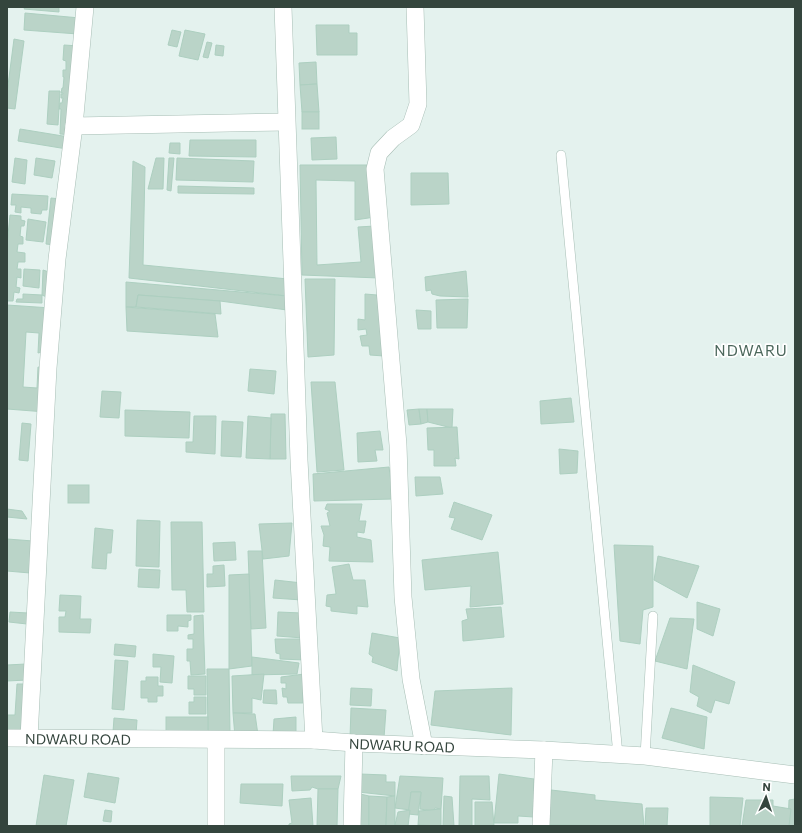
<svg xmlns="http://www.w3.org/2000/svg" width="802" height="833" viewBox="0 0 802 833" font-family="Commissioner,sans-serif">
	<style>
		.building { fill: #bad4c8; stroke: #adcfc0 }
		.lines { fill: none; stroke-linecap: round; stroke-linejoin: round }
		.lane-casing { stroke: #a7beb5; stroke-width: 10 }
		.street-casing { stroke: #a7beb5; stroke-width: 18 }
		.lane { stroke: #fff; stroke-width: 9 }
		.street { stroke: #fff; stroke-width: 17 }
		.labels { text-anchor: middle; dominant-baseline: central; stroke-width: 3.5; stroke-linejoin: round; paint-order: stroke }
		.street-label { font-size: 14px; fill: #34453d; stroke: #fff }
		.neighbourhood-label { font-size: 15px; letter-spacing: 1px; fill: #4b675b; stroke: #fff }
	</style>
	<rect width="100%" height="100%" fill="#e4f2ee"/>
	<!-- building -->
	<g class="building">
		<path d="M25 7H59V12L24 9Z"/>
		<path d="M25 13 80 18 78 34 24 30Z"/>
		<path d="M316 25H349V33H357V55H317Z"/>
		<path d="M172 30 181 32 177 47 168 45Z"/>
		<path d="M185 30 205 34 198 60 179 56Z"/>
		<path d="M14 39 24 41 15 109 7 108V93Z"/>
		<path d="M207 42 212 43 208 58 203 57Z"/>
		<path d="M64 45 79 46 73 135 60 134 61 109H59L60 103H62L63 98H61V94H63V93H61L62 88H63L64 77H63V70H66V61L63 60Z"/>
		<path d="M216 45 224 46 223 56 215 55Z"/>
		<path d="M316 62 317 84 300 85 299 63Z"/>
		<path d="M317 84 319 112H302L300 85Z"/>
		<path d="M49 91H60L58 125 47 124Z"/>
		<rect x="302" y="112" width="17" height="17"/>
		<path d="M20 129 69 137 67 149 18 141Z"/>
		<path d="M336 137 337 159 312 160 311 138Z"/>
		<path d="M190 140H256V157L189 156Z"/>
		<path d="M170 143H180V154L169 153Z"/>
		<path d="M15 158 27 160 25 184 12 182Z"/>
		<path d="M36 158 55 161 52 178 34 175Z"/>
		<path d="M156 158H164L163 189H148Z"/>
		<path d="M169 158H174L171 191 167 190Z"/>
		<path d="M177 158 254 161 253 182 176 180Z"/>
		<path d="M133 161 145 167 143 265 288 279 287 296 129 278Z"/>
		<path d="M300 165H375V217L355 220V181L316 180 317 265 361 262 358 227 375 226 379 278 302 275Z"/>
		<path d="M411 173H448L449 204 411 205Z"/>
		<path d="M178 186 254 188V194L178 193Z"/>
		<path d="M12 194 48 196 47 210H42L41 214 31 213V208L21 207V213L15 212 16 205H11Z"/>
		<path d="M51 198 60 199 55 245 46 244Z"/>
		<path d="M10 215 21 216V220L25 221 24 226H21L20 236 23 237V244H18L17 252 25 253V262H18L17 269H21V278L17 277 16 287 20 288 19 293 14 292 13 301H7V245Z"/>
		<path d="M28 219 46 222 43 242 26 240Z"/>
		<path d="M24 269 40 270 39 288 23 286Z"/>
		<path d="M43 270 52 273 51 299 42 295Z"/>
		<path d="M466 271 468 297 440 296 432 294 431 290 426 291 425 277Z"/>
		<path d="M305 279H335L334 355 308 357Z"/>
		<path d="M126 282 287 296V310L220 301 138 295 136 307H126Z"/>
		<path d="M23 294 42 295V303L16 302 17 299H23Z"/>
		<path d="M365 294 377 295 384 356 370 355 369 346H362L360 336 367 335 366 329 358 330V319L365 320Z"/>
		<path d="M138 295 220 301 221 314 136 307Z"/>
		<path d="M468 299 467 328H437L436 300Z"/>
		<path d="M7 305 51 308 42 352 38 353 39 333 26 332 23 387 37 388 38 367 48 368 46 412 7 409Z"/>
		<path d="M126 307 215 314 218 337 127 331Z"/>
		<path d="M416 310 431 311V329H418Z"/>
		<path d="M250 369 276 371 274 394 248 391Z"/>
		<path d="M311 382H335L344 470 317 472Z"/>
		<path d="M102 391 121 392 119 418 100 417Z"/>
		<path d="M571 398 574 422 541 424 540 401Z"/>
		<path d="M419 409 421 424 409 425 407 410Z"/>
		<path d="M419 409H427L428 422 421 424Z"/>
		<path d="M427 409H453L452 428 428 422Z"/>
		<path d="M125 410 190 412 189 438 125 436Z"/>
		<path d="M271 414H285L286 459H270Z"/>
		<path d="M194 416H216L215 454 186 452V442H193Z"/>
		<path d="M248 416 271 418 270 459 246 458Z"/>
		<path d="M222 421 243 422 241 457 221 456Z"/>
		<path d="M22 423 31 424 28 461 19 460Z"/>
		<path d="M457 427 459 459 455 458 456 466H434V450H428L427 428Z"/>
		<path d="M380 431 383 450H375L377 461 358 462 357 433Z"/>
		<path d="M559 449 578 451 577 473 560 474Z"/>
		<path d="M389 467 393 499 314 501 313 474Z"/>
		<path d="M415 477H440L443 494 416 496Z"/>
		<rect x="68" y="485" width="21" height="18"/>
		<path d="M454 502 492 515 482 540 451 529 455 518 449 517Z"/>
		<path d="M327 504H362L359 521H366L364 533 357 532V537L371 540 373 562 329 561 330 547 323 546 324 535 321 526H330L327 513 330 511 325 509Z"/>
		<path d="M7 509 22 511 27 519 7 517Z"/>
		<path d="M137 520 160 521 159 567 136 566Z"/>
		<path d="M171 522H202L204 612H187L186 590H172Z"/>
		<path d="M292 523 289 556 263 559 259 524Z"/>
		<path d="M95 528 113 530 111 553H107L106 569 92 568Z"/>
		<path d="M7 539 33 541 30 573 7 571Z"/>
		<path d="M235 542 236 560 214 561 213 543Z"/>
		<path d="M614 545 653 546V607L643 610 640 644 620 641Z"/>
		<path d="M248 551H262L266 628 251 629Z"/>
		<path d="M498 552 503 604 470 607 471 586 425 590 422 560Z"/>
		<path d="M658 556 699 566 687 598 654 580Z"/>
		<path d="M349 564 353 580H365L368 607 357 606V614L331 611V607L326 606 327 595 336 594 332 567Z"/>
		<path d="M224 565 225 586 207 587V574H213V566Z"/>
		<path d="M139 569 160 570 159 588 138 587Z"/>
		<path d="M249 574 252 666 229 669V575Z"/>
		<path d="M275 580 302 583V600L273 598Z"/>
		<path d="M60 595 81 596 80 619H91L90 633 59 632V617H65L66 611H59Z"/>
		<path d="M697 602 720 609 713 636 697 629Z"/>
		<path d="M501 607 504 637 463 641 462 621 468 619 466 609Z"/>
		<path d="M10 612 28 613 27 624 9 622Z"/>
		<path d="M278 612 302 613 303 638 277 636Z"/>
		<path d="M167 615H191V620L188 621V627L178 626V631H167Z"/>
		<path d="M203 615 205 674 191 675 190 661H187V649H193V639H188V635L194 634V616Z"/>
		<path d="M670 618 694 619 687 669 655 661Z"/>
		<path d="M372 633 400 638 397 671 372 662 373 657 369 654Z"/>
		<path d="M275 639H306L305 660 280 659V654L276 653Z"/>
		<path d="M115 644 136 646 135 657 114 655Z"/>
		<path d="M153 654 174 656 172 683 160 682 161 667H153Z"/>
		<path d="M252 657 299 663 297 674 252 675Z"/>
		<path d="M115 660 128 661 124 710 112 709Z"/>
		<path d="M26 664 27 680 7 681V665Z"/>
		<path d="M693 665 735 682 729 704 715 700 711 713 697 706 699 697 690 692Z"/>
		<path d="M207 669H229L230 733 208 734Z"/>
		<path d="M264 674 261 700 252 698V713H233L232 676Z"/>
		<path d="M304 674 303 703H288L287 697H283L282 688 286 689V683H281V677Z"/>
		<path d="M188 676H206V695H194V689H188Z"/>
		<path d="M146 677H158V686H163V696H157V702H148V698H141V681H146Z"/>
		<path d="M17 684H28L25 739 7 738V715H15Z"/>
		<path d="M351 688 372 689 371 706 350 705Z"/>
		<path d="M512 688 511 735 431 725 435 691Z"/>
		<path d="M264 690H276L277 704 263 703Z"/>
		<path d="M194 697H206V714H189V702H194Z"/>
		<path d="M351 708 386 710 384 738H350Z"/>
		<path d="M671 708 707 717 704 749 662 738Z"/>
		<path d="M233 713 255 714 258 735 235 737Z"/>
		<rect x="166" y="717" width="42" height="17"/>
		<path d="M296 717V736L273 735 274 719Z"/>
		<path d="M114 718 137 720 136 734 113 732Z"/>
		<path d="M88 773 119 778 115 803 84 797Z"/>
		<path d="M360 774 386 775V782H395V796L358 792Z"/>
		<path d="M499 774 534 779V817L518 816V823H494Z"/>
		<path d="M44 775 74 780 66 826H36Z"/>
		<path d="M291 776H341L338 789H318L312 787 310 790 292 791Z"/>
		<path d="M400 776 443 778 441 809 435 808 433 811 420 809 421 792H411L410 810 395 808Z"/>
		<path d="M460 776H489L490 800 472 799V826H459Z"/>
		<path d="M241 784H283L282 806 240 803Z"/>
		<path d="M318 789H338L337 826H317Z"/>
		<path d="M551 790 595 795V800L642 804 644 826 549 825Z"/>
		<path d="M411 792H421L418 815 408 814Z"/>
		<path d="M356 793 369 796V826H356Z"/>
		<path d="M369 796 387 797 386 826H369Z"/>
		<path d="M395 796V826H386L387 797Z"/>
		<path d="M444 796 452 797 454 826H443Z"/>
		<path d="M710 797 743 798 740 826H710Z"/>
		<path d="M311 798 313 826H289V824L292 823 289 800Z"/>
		<path d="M795 799V826H788L789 800Z"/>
		<path d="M746 800H773V806L791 809 789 826H742Z"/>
		<path d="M475 802H492L494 826H475Z"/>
		<path d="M646 808H668L667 826H645Z"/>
		<path d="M441 809V826L418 825 419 811Z"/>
		<path d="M105 810 112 811 111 822 103 821Z"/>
		<path d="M410 810 408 826 395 825 398 812Z"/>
	</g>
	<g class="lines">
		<!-- lane casing -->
		<g class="lane-casing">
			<g id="lane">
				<path d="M561 155 618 755"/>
				<path d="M645 756 653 616"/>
			</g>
		</g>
		<!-- street casing -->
		<g class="street-casing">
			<g id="street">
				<path d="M283 7 299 460 314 740"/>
				<path d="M415 7 418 104 411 125 393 138 379 153 375 169 398 445 403 597 411 679 424 746"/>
				<path d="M74 126 286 122"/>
				<path id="s1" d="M7 738 314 740 354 743 544 750 645 756 795 775"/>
				<path d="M29 738 48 368 57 259 74 126 85 7"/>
				<path d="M216 826V740"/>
				<path d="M352 826 354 743"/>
				<path d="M541 826 544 750"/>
			</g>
		</g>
		<!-- lane -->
		<use href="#lane" class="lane"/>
		<!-- street -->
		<use href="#street" class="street"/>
	</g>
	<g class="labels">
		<!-- street labels -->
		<g class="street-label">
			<text stroke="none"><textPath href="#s1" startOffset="71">NDWARU ROAD</textPath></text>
			<text stroke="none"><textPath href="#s1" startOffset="395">NDWARU ROAD</textPath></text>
		</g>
		<!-- neighbourhood labels -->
		<g class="neighbourhood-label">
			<text x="751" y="350">NDWARU</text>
		</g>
	</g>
	<!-- border -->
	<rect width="802" height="833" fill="none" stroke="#34453d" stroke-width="16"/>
	<!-- north arrow -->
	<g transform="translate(766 797) rotate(3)" stroke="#ffffff" stroke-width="3" paint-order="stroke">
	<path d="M0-3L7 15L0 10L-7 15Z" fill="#34453d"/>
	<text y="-6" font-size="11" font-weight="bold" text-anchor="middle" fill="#34453d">N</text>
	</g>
</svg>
